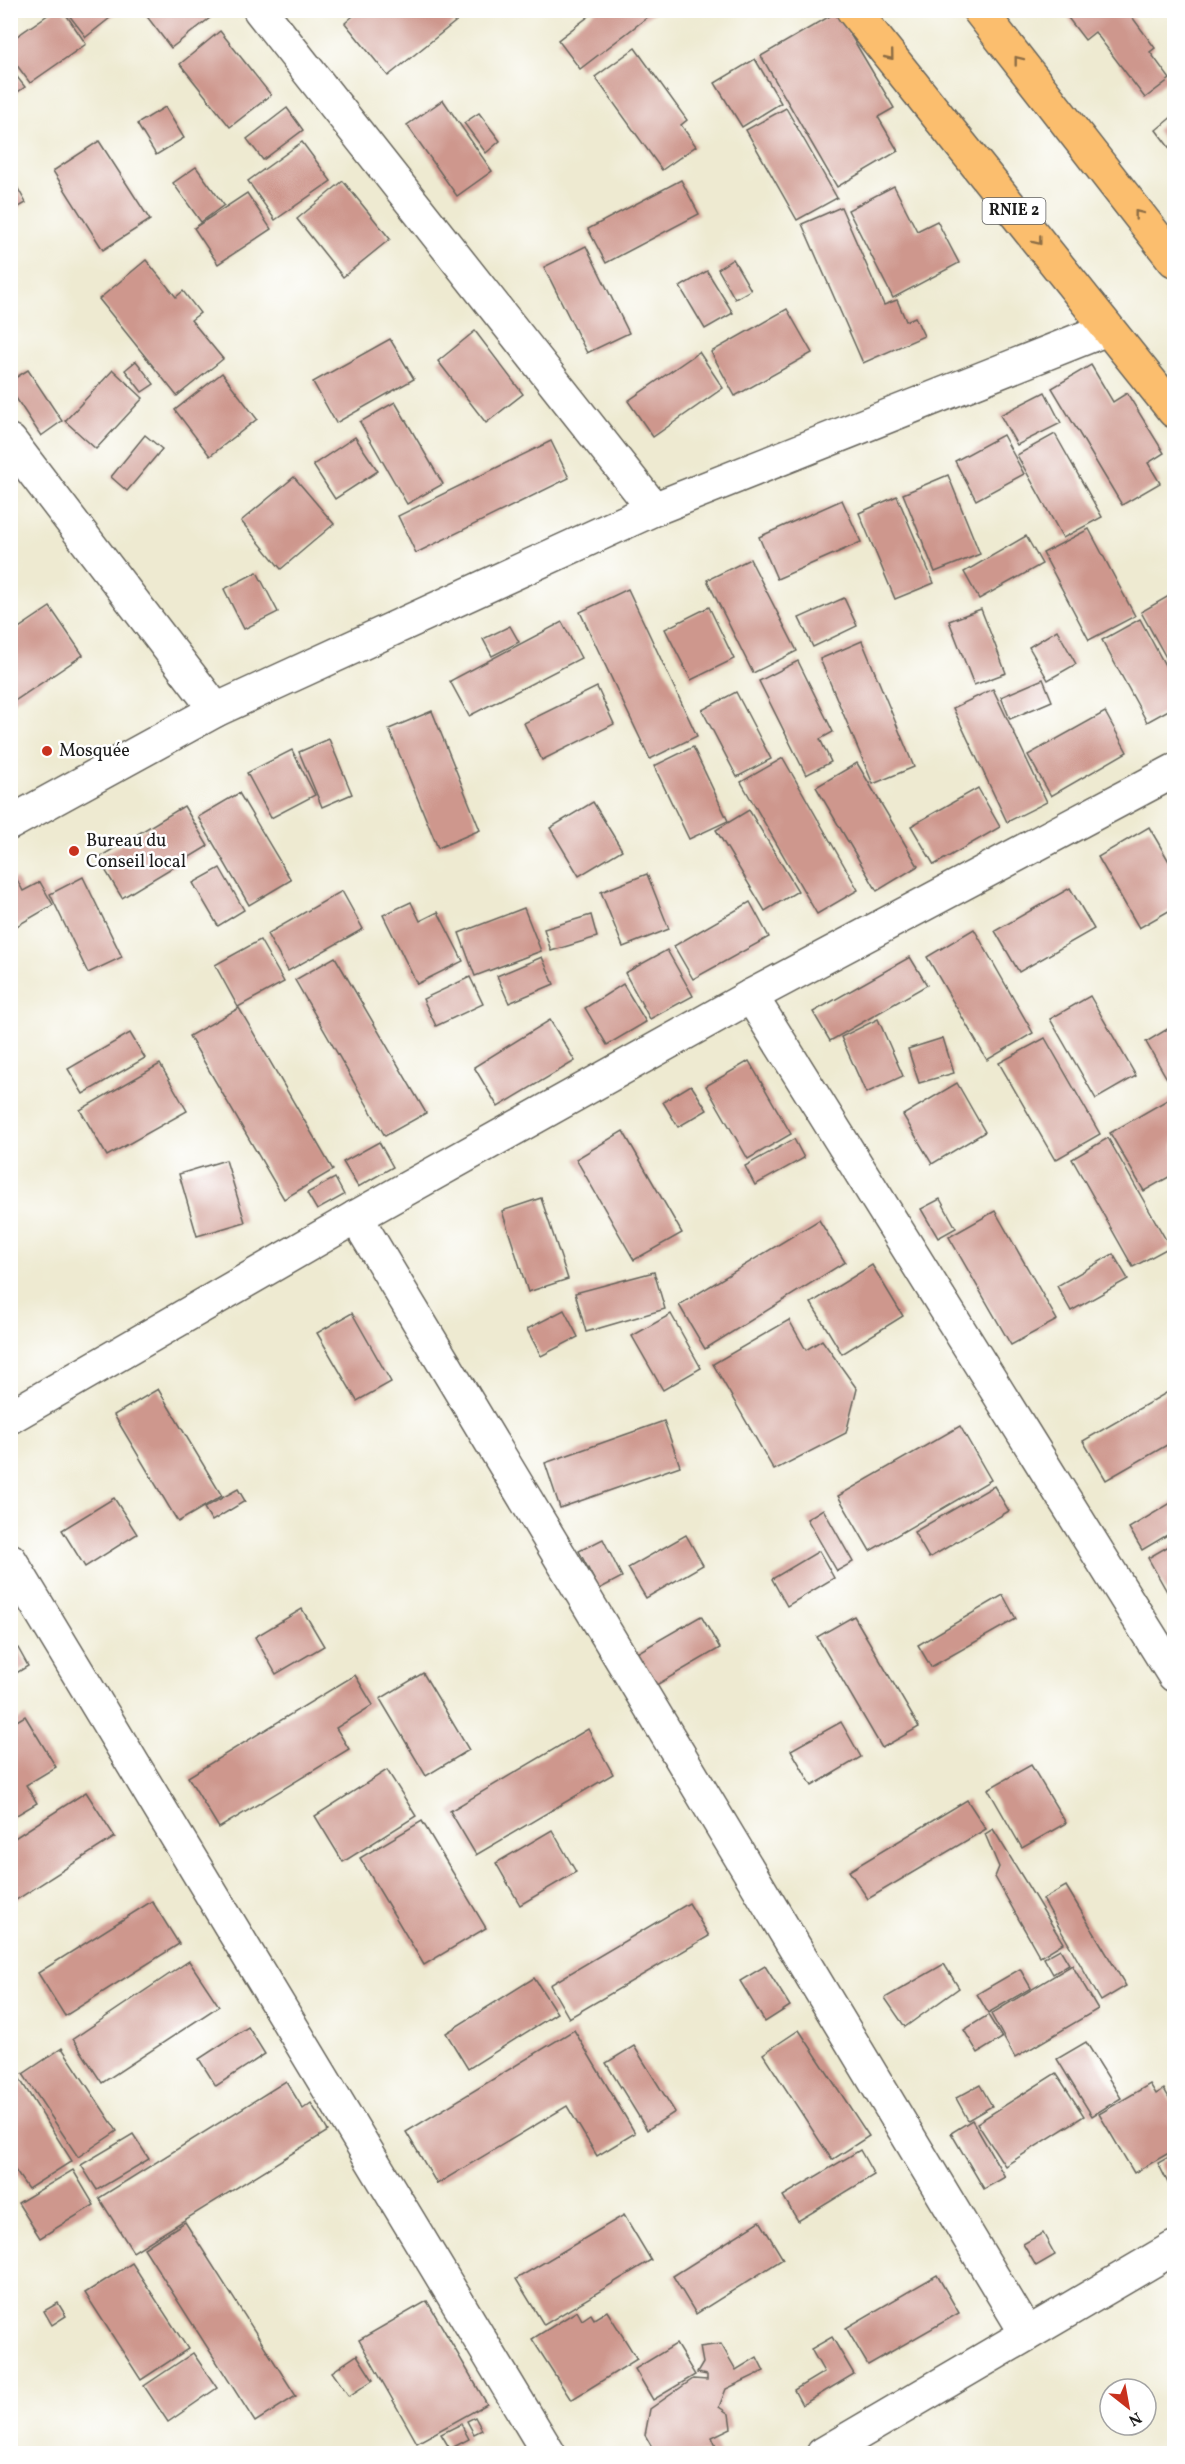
<svg xmlns="http://www.w3.org/2000/svg" width="1185" height="2464" viewBox="0 0 1185 2464" font-family="Vollkorn,serif">
	<style>
		.building { fill: #ce978d }
		.lines { fill: none; stroke-linecap: round; stroke-linejoin: round }
		.street-casing { stroke: #66645b; stroke-width: 36 }
		.primary-casing { stroke: #66645b; stroke-width: 36 }
		.street { stroke: #fff; stroke-width: 33 }
		.primary { stroke: #fbbe6e; stroke-width: 33 }
		.oneway { stroke: #8c6d45 }
		.poi-dot { fill: #c8321e; stroke: #fff; stroke-width: 2 }
		.labels { text-anchor: middle; dominant-baseline: central; stroke-width: 5; stroke-linejoin: round; paint-order: stroke }
		.shield { fill: #fff; stroke: #606060; stroke-width: 1.5 }
		.shield-label { font-size: 16px; font-weight: bold; fill: #1c1c1c }
		.poi-label { font-size: 18px; fill: #1c1c1c; stroke: #fff; text-anchor: start }
	</style>
	<rect width="100%" height="100%" fill="#fff"/>
	<filter id="ink" filterUnits="userSpaceOnUse"><feTurbulence type="fractalNoise" baseFrequency=".0167" numOctaves="2"/><feDisplacementMap in="SourceGraphic" scale="12" xChannelSelector="R" yChannelSelector="G"/><feConvolveMatrix kernelMatrix="1 2 1 2 8 2 1 2 1" color-interpolation-filters="sRGB"/></filter>
	<filter id="wash" filterUnits="userSpaceOnUse"><feTurbulence type="fractalNoise" baseFrequency=".008" numOctaves="4" result="noise"/><feDisplacementMap in="SourceGraphic" scale="24" xChannelSelector="R" yChannelSelector="G"/><feGaussianBlur stdDeviation="1.35" result="paint"/><feColorMatrix in="noise" values="0 0 0 0 0 0 0 0 0 0 0 0 0 0 0 0 0 1.4 0 .05"/><feComposite in="paint" operator="in"/></filter>
	<g filter="url(#wash)">
		<rect width="100%" height="100%" fill="#eeead1"/>
		<g id="blocks">
			<!-- building -->
			<g class="building">
				<path d="M55 10H63L86 44 30 83 10 56V41Z"/>
				<path d="M65 10H120L86 37Z"/>
				<path d="M142 10H212L215 14 171 48Z"/>
				<path d="M360 10H470L388 76 345 23Z"/>
				<path d="M597 10H657L580 69 558 40Z"/>
				<path d="M1062 10H1127L1155 48 1150 52 1170 79 1145 98 1095 32 1085 40Z"/>
				<path d="M837 12 894 108 878 117 898 151 837 187 761 56Z"/>
				<path d="M220 31 271 95 230 127 180 64Z"/>
				<path d="M635 48 687 120 681 125 696 146 662 170 595 77Z"/>
				<path d="M755 59 781 103 742 127 715 83Z"/>
				<path d="M10 68 25 87 10 97Z"/>
				<path d="M443 100 492 171 457 196 407 125Z"/>
				<path d="M165 107 184 138 156 155 137 124Z"/>
				<path d="M287 108 303 130 263 160 247 139Z"/>
				<path d="M786 108 837 198 797 220 746 130Z"/>
				<path d="M479 113 500 141 486 153 464 123Z"/>
				<path d="M1174 115V154L1156 130Z"/>
				<path d="M99 141 150 220 103 250 53 171Z"/>
				<path d="M302 142 331 181 275 220 248 181Z"/>
				<path d="M196 167 224 205 201 222 173 183Z"/>
				<path d="M681 180 699 214 606 263 588 229Z"/>
				<path d="M343 181 390 239 343 277 297 219Z"/>
				<path d="M16 185 26 203 10 212V188Z"/>
				<path d="M894 186 917 231 937 221 959 263 893 298 848 210Z"/>
				<path d="M247 193 271 229 218 264 194 228Z"/>
				<path d="M841 207 884 305 897 300 906 321 915 317 924 336 863 363 802 224Z"/>
				<path d="M586 246 629 333 587 353 544 267Z"/>
				<path d="M733 259 751 290 735 299 718 269Z"/>
				<path d="M146 260 176 297 183 291 200 313 191 320 223 359 177 396 99 299Z"/>
				<path d="M707 271 733 313 705 329 680 287Z"/>
				<path d="M787 309 812 353 735 396 711 352Z"/>
				<path d="M475 331 523 394 486 423 438 361Z"/>
				<path d="M390 339 414 379 336 423 313 382Z"/>
				<path d="M699 352 723 388 653 437 628 401Z"/>
				<path d="M136 361 154 384 142 392 125 370Z"/>
				<path d="M1091 365 1113 402 1127 393 1164 453 1148 463 1160 483 1122 505 1052 388Z"/>
				<path d="M28 370 62 421 41 436 10 389V381Z"/>
				<path d="M113 370 143 398 96 449 65 421Z"/>
				<path d="M222 373 257 419 210 456 175 410Z"/>
				<path d="M1045 392 1061 423 1017 445 1000 415Z"/>
				<path d="M395 402 443 484 407 504 360 422Z"/>
				<path d="M1055 434 1102 517 1063 538 1017 455Z"/>
				<path d="M145 435 162 449 127 491 111 477Z"/>
				<path d="M1003 435 1024 474 976 500 955 461Z"/>
				<path d="M355 437 378 471 335 499 313 465Z"/>
				<path d="M551 441 569 478 416 553 398 516Z"/>
				<path d="M948 475 980 554 935 572 903 494Z"/>
				<path d="M294 477 334 524 281 569 241 521Z"/>
				<path d="M897 496 934 583 895 599 859 513Z"/>
				<path d="M842 500 861 542 777 579 759 537Z"/>
				<path d="M1089 529 1135 616 1089 640 1043 553Z"/>
				<path d="M1026 536 1042 564 979 599 964 572Z"/>
				<path d="M750 559 797 651 753 673 707 580Z"/>
				<path d="M257 572 278 612 244 629 224 589Z"/>
				<path d="M628 589 697 736 650 759 580 612Z"/>
				<path d="M1174 593V672L1141 612Z"/>
				<path d="M844 598 857 626 813 647 799 618Z"/>
				<path d="M50 607 83 655 10 704V634Z"/>
				<path d="M709 607 734 659 691 680 665 629Z"/>
				<path d="M981 609 1006 673 974 685 949 621Z"/>
				<path d="M1140 619 1174 682V707L1147 722 1102 640Z"/>
				<path d="M562 622 581 658 469 716 450 681Z"/>
				<path d="M510 626 519 642 492 656 483 639Z"/>
				<path d="M1057 630 1076 664 1048 680 1029 647Z"/>
				<path d="M862 641 914 767 873 784 820 659Z"/>
				<path d="M798 661 833 732 820 739 831 762 806 775 759 681Z"/>
				<path d="M1043 679 1052 701 1010 719 1001 697Z"/>
				<path d="M597 687 614 724 542 760 524 723Z"/>
				<path d="M993 689 1047 802 1007 822 953 708Z"/>
				<path d="M736 692 771 759 737 777 702 710Z"/>
				<path d="M432 711 480 830 438 848 389 729Z"/>
				<path d="M1105 712 1127 752 1051 796 1028 755Z"/>
				<path d="M329 739 352 794 322 807 299 752Z"/>
				<path d="M693 747 728 821 689 839 654 766Z"/>
				<path d="M292 750 315 795 271 818 247 773Z"/>
				<path d="M783 758 858 890 817 914 741 782Z"/>
				<path d="M857 763 918 866 877 891 816 787Z"/>
				<path d="M978 788 1000 827 934 865 911 826Z"/>
				<path d="M239 793 291 880 249 905 198 817Z"/>
				<path d="M593 802 622 850 579 876 550 828Z"/>
				<path d="M184 806 208 846 122 898 98 858Z"/>
				<path d="M749 810 798 891 765 911 716 830Z"/>
				<path d="M1149 827 1174 870V908L1139 928 1098 857Z"/>
				<path d="M220 868 244 910 218 926 193 883Z"/>
				<path d="M647 874 669 929 623 947 601 892Z"/>
				<path d="M83 877 122 957 88 973 50 894Z"/>
				<path d="M16 878 23 891 40 882 53 905 10 930V882Z"/>
				<path d="M1070 888 1094 929 1019 972 995 931Z"/>
				<path d="M342 891 363 929 288 971 267 934Z"/>
				<path d="M411 902 420 921 438 912 463 961 417 984 383 915Z"/>
				<path d="M750 902 769 937 693 979 674 946Z"/>
				<path d="M524 908 541 951 475 976 459 933Z"/>
				<path d="M591 915 597 937 551 951 544 929Z"/>
				<path d="M974 929 1033 1033 987 1060 927 957Z"/>
				<path d="M260 940 284 982 238 1007 215 965Z"/>
				<path d="M667 950 693 996 650 1019 625 973Z"/>
				<path d="M335 957 426 1113 385 1136 295 980Z"/>
				<path d="M542 957 554 984 509 1003 497 976Z"/>
				<path d="M910 957 927 985 830 1041 813 1012Z"/>
				<path d="M470 977 483 1004 436 1026 423 999Z"/>
				<path d="M623 984 646 1022 607 1045 585 1008Z"/>
				<path d="M1090 996 1136 1076 1096 1099 1050 1019Z"/>
				<path d="M239 1008 333 1170 284 1199 189 1036Z"/>
				<path d="M878 1019 903 1076 866 1093 841 1037Z"/>
				<path d="M550 1020 575 1061 498 1107 474 1067Z"/>
				<path d="M1174 1025V1079L1169 1082 1146 1042Z"/>
				<path d="M130 1033 145 1058 83 1094 68 1069Z"/>
				<path d="M943 1038 954 1073 919 1083 908 1049Z"/>
				<path d="M1045 1038 1100 1134 1055 1160 999 1063Z"/>
				<path d="M749 1061 791 1134 748 1159 706 1086Z"/>
				<path d="M160 1064 187 1111 107 1156 80 1110Z"/>
				<path d="M957 1083 985 1132 932 1164 903 1115Z"/>
				<path d="M691 1085 707 1110 678 1127 663 1102Z"/>
				<path d="M1174 1096V1174L1144 1191 1110 1133Z"/>
				<path d="M623 1131 682 1233 634 1260 576 1159Z"/>
				<path d="M1108 1138 1170 1247 1133 1267 1072 1159Z"/>
				<path d="M794 1139 804 1158 755 1185 745 1166Z"/>
				<path d="M379 1142 393 1167 358 1187 343 1162Z"/>
				<path d="M226 1160 245 1222 197 1236 179 1174Z"/>
				<path d="M335 1178 344 1195 317 1210 307 1193Z"/>
				<path d="M541 1198 568 1279 528 1292 502 1211Z"/>
				<path d="M940 1199 956 1228 938 1238 921 1209Z"/>
				<path d="M995 1211 1057 1320 1011 1345 949 1237Z"/>
				<path d="M819 1220 845 1262 705 1349 679 1305Z"/>
				<path d="M1113 1254 1128 1279 1071 1311 1057 1286Z"/>
				<path d="M872 1265 903 1316 842 1354 811 1303Z"/>
				<path d="M654 1272 665 1309 586 1332 575 1293Z"/>
				<path d="M564 1310 578 1337 541 1356 527 1329Z"/>
				<path d="M352 1313 391 1382 357 1401 317 1333Z"/>
				<path d="M671 1314 701 1368 663 1390 632 1336Z"/>
				<path d="M789 1320 806 1350 822 1340 857 1389 846 1433 774 1470 713 1364Z"/>
				<path d="M158 1389 222 1496 178 1522 114 1415Z"/>
				<path d="M1173 1389 1174 1441 1106 1480 1083 1441Z"/>
				<path d="M664 1421 680 1466 560 1508 545 1463Z"/>
				<path d="M960 1426 991 1480 870 1551 838 1496Z"/>
				<path d="M994 1486 1009 1511 929 1558 914 1532Z"/>
				<path d="M238 1489 245 1501 212 1521 204 1508Z"/>
				<path d="M114 1498 137 1534 85 1567 62 1530Z"/>
				<path d="M1174 1501V1531L1142 1550 1129 1528Z"/>
				<path d="M823 1509 853 1562 837 1571 807 1519Z"/>
				<path d="M686 1535 703 1565 646 1598 628 1568Z"/>
				<path d="M603 1539 622 1577 599 1589 579 1551Z"/>
				<path d="M1174 1543V1604L1148 1558Z"/>
				<path d="M819 1551 834 1578 787 1606 772 1579Z"/>
				<path d="M1003 1595 1016 1619 931 1667 918 1645Z"/>
				<path d="M302 1609 324 1646 276 1674 255 1637Z"/>
				<path d="M701 1616 720 1648 653 1687 635 1654Z"/>
				<path d="M854 1616 919 1727 882 1748 817 1637Z"/>
				<path d="M18 1648 28 1666 10 1677V1653Z"/>
				<path d="M423 1673 469 1750 426 1776 380 1699Z"/>
				<path d="M355 1675 373 1705 336 1728 349 1749 219 1828 188 1777Z"/>
				<path d="M25 1716 56 1767 26 1785 37 1803 10 1819V1725Z"/>
				<path d="M841 1722 861 1757 812 1786 791 1750Z"/>
				<path d="M588 1729 613 1774 476 1855 450 1811Z"/>
				<path d="M1031 1765 1066 1823 1022 1848 988 1789Z"/>
				<path d="M387 1770 416 1816 343 1862 315 1816Z"/>
				<path d="M86 1792 115 1837 10 1904V1841Z"/>
				<path d="M967 1800 986 1829 868 1899 849 1871Z"/>
				<path d="M422 1821 486 1928 424 1965 360 1858Z"/>
				<path d="M993 1829 1063 1943 1040 1957 995 1877 999 1867 985 1834Z"/>
				<path d="M552 1830 576 1872 520 1905 496 1863Z"/>
				<path d="M1066 1886 1126 1986 1101 2001 1043 1899Z"/>
				<path d="M152 1901 179 1944 65 2016 38 1973Z"/>
				<path d="M689 1903 709 1936 569 2018 550 1985Z"/>
				<path d="M1060 1949 1069 1964 1053 1974 1044 1958Z"/>
				<path d="M189 1961 219 2006 102 2083 73 2039Z"/>
				<path d="M944 1964 959 1988 905 2027 885 1998Z"/>
				<path d="M1072 1965 1098 2009 1015 2058 991 2014Z"/>
				<path d="M765 1966 790 2006 765 2022 740 1981Z"/>
				<path d="M1020 1969 1031 1988 988 2013 977 1994Z"/>
				<path d="M534 1978 557 2013 468 2069 446 2033Z"/>
				<path d="M988 2015 1002 2038 978 2053 964 2030Z"/>
				<path d="M248 2027 265 2054 216 2086 199 2059Z"/>
				<path d="M574 2030 635 2133 597 2156 567 2106 437 2184 406 2132Z"/>
				<path d="M799 2030 869 2136 832 2160 763 2054Z"/>
				<path d="M1086 2042 1121 2098 1092 2116 1057 2059Z"/>
				<path d="M634 2046 675 2112 647 2130 606 2063Z"/>
				<path d="M62 2048 117 2131 78 2157 23 2074Z"/>
				<path d="M14 2070 72 2161 28 2189 10 2163V2072Z"/>
				<path d="M1056 2073 1084 2116 1005 2166 977 2123Z"/>
				<path d="M286 2081 303 2109 311 2103 328 2131 133 2252 99 2198Z"/>
				<path d="M1150 2084 1156 2094 1164 2089 1174 2106V2150L1134 2173 1099 2114Z"/>
				<path d="M980 2085 992 2106 968 2120 956 2098Z"/>
				<path d="M972 2120 1005 2177 984 2189 951 2133Z"/>
				<path d="M133 2134 149 2159 97 2190 81 2165Z"/>
				<path d="M860 2150 874 2175 798 2221 783 2196Z"/>
				<path d="M1174 2154V2189L1172 2191 1158 2163Z"/>
				<path d="M73 2170 94 2205 40 2238 18 2203Z"/>
				<path d="M624 2215 651 2260 544 2325 516 2279Z"/>
				<path d="M760 2221 783 2259 696 2314 673 2276Z"/>
				<path d="M185 2222 296 2396 255 2422 144 2248Z"/>
				<path d="M1043 2233 1055 2255 1036 2266 1023 2244Z"/>
				<path d="M132 2263 188 2349 141 2380 85 2293Z"/>
				<path d="M937 2275 959 2313 868 2365 846 2328Z"/>
				<path d="M427 2301 487 2404 417 2443 359 2340Z"/>
				<path d="M58 2303 66 2316 52 2325 44 2311Z"/>
				<path d="M577 2311 582 2320 591 2314 594 2319 607 2311 637 2359 571 2400 532 2339Z"/>
				<path d="M832 2337 854 2374 802 2405 794 2390 824 2372 811 2349Z"/>
				<path d="M676 2344 695 2375 653 2400 635 2369Z"/>
				<path d="M721 2344 736 2370 757 2357 764 2371 726 2389 719 2407 729 2414 731 2428 712 2437 719 2454H656L645 2435 650 2409 693 2379 707 2380V2375L697 2373 703 2363 700 2347Z"/>
				<path d="M193 2353 217 2388 168 2422 144 2386Z"/>
				<path d="M357 2355 373 2380 349 2396 332 2372Z"/>
				<path d="M475 2417 482 2430 474 2434 467 2421Z"/>
				<path d="M461 2424 469 2439 450 2449 441 2434Z"/>
			</g>
		</g>
	</g>
	<g filter="url(#ink)">
		<use href="#blocks" fill-opacity="0" stroke="#66645b" stroke-width="1.5"/>
		<g class="lines">
			<!-- street casing -->
			<g class="street-casing">
				<g id="street">
					<path d="M260 10 654 509"/>
					<path d="M10 441 216 710"/>
					<path d="M10 823 216 710 654 509 1107 329"/>
					<path d="M751 996 1174 1675"/>
					<path d="M356 1217 1027 2334"/>
					<path d="M10 1417 356 1217 751 996 1174 771"/>
					<path d="M10 1560 549 2454"/>
					<path d="M823 2454 1174 2248"/>
				</g>
			</g>
			<!-- primary casing -->
			<g class="primary-casing">
				<g id="primary">
					<path d="M853 10 1174 411"/>
					<path d="M979 10 1174 260"/>
				</g>
			</g>
			<!-- street -->
			<use href="#street" class="street"/>
			<!-- primary -->
			<use href="#primary" class="primary"/>
		</g>
		<!-- one-way arrows -->
		<defs><path id="oneway-chevron" d="M-2-3.5L2.5 0L-2 3.5" fill="none" stroke-width="1.6" stroke-linecap="round" stroke-linejoin="round" transform="scale(1.5)"/></defs>
		<g class="oneway">
			<use href="#oneway-chevron" transform="translate(890 56) rotate(51)"/>
			<use href="#oneway-chevron" transform="translate(1018 60) rotate(-128)"/>
			<use href="#oneway-chevron" transform="translate(1138 214) rotate(-128)"/>
			<use href="#oneway-chevron" transform="translate(1038 241) rotate(52)"/>
		</g>
	</g>
	<!-- markers -->
	<g class="poi-dot">
		<circle cx="47" cy="751" r="6"/>
		<circle cx="74" cy="851" r="6"/>
	</g>
	<g class="labels">
		<!-- shield labels -->
		<rect class="shield" x="982.5" y="198" width="63" height="26" rx="4.5"/>
		<g class="shield-label">
			<text x="1014" y="211">RNIE 2</text>
		</g>
		<!-- poi labels -->
		<g class="poi-label">
			<text x="59" y="751">Mosquée</text>
			<text x="86" y="841">Bureau du<tspan x="86" dy="21">Conseil local</tspan></text>
		</g>
	</g>
	<!-- margin -->
	<rect width="1185" height="2464" fill="none" stroke="#fff" stroke-width="36"/>
	<!-- north arrow -->
	<g transform="translate(1128 2407) rotate(149)"><circle r="28" fill="#ffffff" stroke="#a4a4a4" stroke-width="1.5"/>
	<path d="M0-4.5L10 22L0 15L-10 22Z" fill="#c8321e"/>
	<text y="-9" font-size="16" font-weight="bold" text-anchor="middle" fill="#1c1c1c">N</text>
	</g>
</svg>
